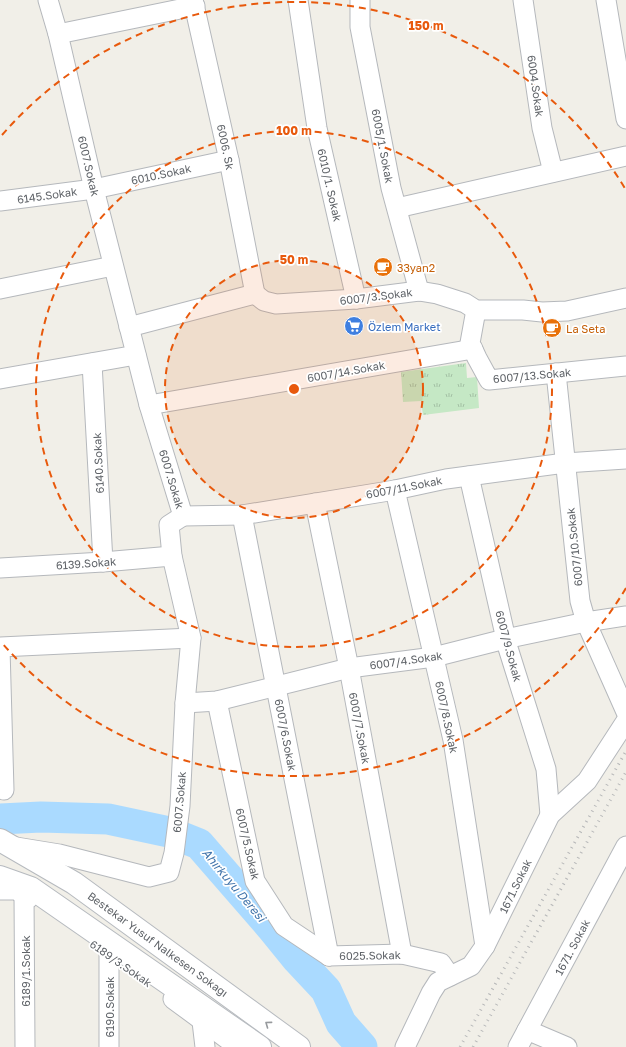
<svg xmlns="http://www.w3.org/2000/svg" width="626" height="1047" viewBox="0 0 626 1047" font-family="'Golos Text',sans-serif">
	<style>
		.grass { fill: url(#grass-tufts) }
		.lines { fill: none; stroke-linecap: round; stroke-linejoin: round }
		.river { stroke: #aadaff; stroke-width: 31 }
		.street-casing { stroke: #b5b8bc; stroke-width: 21 }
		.secondary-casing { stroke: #b6babf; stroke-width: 24 }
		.street { stroke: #fff; stroke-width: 19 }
		.secondary { stroke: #fff; stroke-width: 22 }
		.rail { stroke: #b6b7b8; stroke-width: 3; stroke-dasharray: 1 5; stroke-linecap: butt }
		.oneway { stroke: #979a9d }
		.ring { fill: none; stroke: #e8590c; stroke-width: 2; stroke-dasharray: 7 5 }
		.labels { text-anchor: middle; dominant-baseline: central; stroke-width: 3.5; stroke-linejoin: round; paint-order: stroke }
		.street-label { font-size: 11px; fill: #5f6368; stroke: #fff }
		.food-label { font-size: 11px; fill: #c56008; stroke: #fff; text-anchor: start }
		.shop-label { font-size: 11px; fill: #366cbe; stroke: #fff; text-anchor: start }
		.water-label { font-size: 12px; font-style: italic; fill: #4174aa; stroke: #fff }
		.centre { fill: #e8590c; stroke: #fff; stroke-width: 2 }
		.ring-label { font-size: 12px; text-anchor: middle; font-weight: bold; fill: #e8590c; stroke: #fff; stroke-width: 3.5; stroke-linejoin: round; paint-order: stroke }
	</style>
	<defs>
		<pattern id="grass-tufts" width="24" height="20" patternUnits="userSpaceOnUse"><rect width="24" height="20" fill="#c5e8c5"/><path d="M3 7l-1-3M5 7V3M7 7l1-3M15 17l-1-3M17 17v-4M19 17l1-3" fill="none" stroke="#a3c0a4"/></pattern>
	</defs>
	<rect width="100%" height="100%" fill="#f1efe8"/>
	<!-- grass -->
	<path class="grass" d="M466 363 467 378 477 377 479 408 423 415 421 401 403 402 401 372Z"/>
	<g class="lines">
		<!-- river -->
		<path class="river" d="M0 819 41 817 108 819 169 832 199 844 271 927 297 959 326 990 341 1023 362 1047"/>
		<!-- street casing -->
		<g class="street-casing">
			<g id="street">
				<path d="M193 0 229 160 255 294"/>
				<path d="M298 0 317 128 356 299"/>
				<path d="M360 0V27L391 188 419 291"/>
				<path d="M523 0 542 128 553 172"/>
				<path d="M606 0 626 119"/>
				<path d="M58 34 195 6"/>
				<path d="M0 201 94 189 229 160"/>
				<path d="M397 208 626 156"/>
				<path d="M0 289 113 266"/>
				<path d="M255 294 264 301 276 304 356 299 419 291 437 294 465 303 476 310H523L542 312 567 311 626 298"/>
				<path d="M476 310 470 343 477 358 489 380 626 366"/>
				<path d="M129 327 255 294"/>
				<path d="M92 363 103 562"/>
				<path d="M556 373 580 601 586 622 626 712"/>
				<path d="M0 379 136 355"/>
				<path d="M149 405 473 349"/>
				<path d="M469 476 508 648 546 769 550 815"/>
				<path d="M395 490 453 740 485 946"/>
				<path d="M315 503 349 668 402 954"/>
				<path d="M242 515 329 956"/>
				<path d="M183 516 242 515 395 490 446 479 565 463 626 459"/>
				<path d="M0 568 103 562 172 556"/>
				<path d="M0 647 191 638"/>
				<path d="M0 648 4 790"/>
				<path d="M217 701 255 881 284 926 329 956"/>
				<path d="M185 703 217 701 349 668 434 657 505 639 586 622 626 616"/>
				<path d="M16 847 59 854 149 877 169 872 174 853 180 806 185 703 191 638 172 556 169 525 183 516 149 405 94 189 58 34 48 0"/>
				<path d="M0 890H16L29 898"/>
				<path d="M24 895 25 1047"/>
				<path d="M329 956 402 954 441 963 450 976"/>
				<path d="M173 999 238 1047"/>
				<path d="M201 1013 205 1047"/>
				<path d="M527 1030 567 1047"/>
				<path d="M109 1047V942"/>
				<path d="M405 1047 431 993 438 982 471 966 485 946 550 815 587 781 626 721"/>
				<path d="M518 1047 626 846"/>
			</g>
		</g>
		<!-- secondary casing -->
		<g class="secondary-casing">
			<g id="secondary">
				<path d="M0 840 74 883 299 1047"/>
				<path d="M0 877 31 888 260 1047"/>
			</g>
		</g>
		<!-- street -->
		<use href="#street" class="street"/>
		<!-- secondary -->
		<use href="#secondary" class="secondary"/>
		<!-- rail -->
		<g class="rail">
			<path d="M460 1047 626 751"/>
			<path d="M473 1047 626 772"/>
		</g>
	</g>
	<!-- one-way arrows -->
	<defs><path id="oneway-chevron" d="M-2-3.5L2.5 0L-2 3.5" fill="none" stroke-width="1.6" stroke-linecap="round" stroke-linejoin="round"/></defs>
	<use class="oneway" href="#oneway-chevron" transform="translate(268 1024) rotate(-144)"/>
	<!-- distance rings -->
	<circle cx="294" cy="389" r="129" fill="#e8590c" fill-opacity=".12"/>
	<g class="ring">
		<circle cx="294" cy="389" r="129"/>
		<circle cx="294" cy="389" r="258"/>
		<path d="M626 588A387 387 0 0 1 2 643M2 135A387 387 0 0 1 626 190"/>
	</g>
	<!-- icons -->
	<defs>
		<g id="cafe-disc" transform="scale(1)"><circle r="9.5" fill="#e8710a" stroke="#fff"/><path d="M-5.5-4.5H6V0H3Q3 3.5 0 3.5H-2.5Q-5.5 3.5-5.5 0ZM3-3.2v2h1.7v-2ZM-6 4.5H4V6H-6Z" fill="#fff"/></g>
		<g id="supermarket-disc" transform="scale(1)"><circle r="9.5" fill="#3f7fe0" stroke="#fff"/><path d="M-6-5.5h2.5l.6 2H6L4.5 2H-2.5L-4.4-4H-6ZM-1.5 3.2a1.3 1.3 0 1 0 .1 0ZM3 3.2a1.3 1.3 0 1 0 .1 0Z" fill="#fff"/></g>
	</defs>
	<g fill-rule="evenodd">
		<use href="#cafe-disc" x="383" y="267"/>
		<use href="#supermarket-disc" x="354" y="326"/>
		<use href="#cafe-disc" x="552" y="328"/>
	</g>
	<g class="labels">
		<!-- street labels -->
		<g class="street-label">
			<text transform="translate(536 86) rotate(82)">6004.Sokak</text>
			<text transform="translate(383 146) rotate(79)">6005/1. Sokak</text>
			<text transform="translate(226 147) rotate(78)">6006. Sk</text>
			<text transform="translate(89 166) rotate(77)">6007.Sokak</text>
			<text transform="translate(161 174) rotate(-12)">6010.Sokak</text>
			<text transform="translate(330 185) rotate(77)">6010/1. Sokak</text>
			<text transform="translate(47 195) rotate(-8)">6145.Sokak</text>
			<text transform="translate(376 296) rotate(-7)">6007/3.Sokak</text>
			<text transform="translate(346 371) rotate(-10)">6007/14.Sokak</text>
			<text transform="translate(532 375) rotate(-5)">6007/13.Sokak</text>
			<text transform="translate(98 463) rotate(-93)">6140.Sokak</text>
			<text transform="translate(172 479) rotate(73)">6007.Sokak</text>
			<text transform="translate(404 487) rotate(-11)">6007/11.Sokak</text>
			<text transform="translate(574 547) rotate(-96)">6007/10.Sokak</text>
			<text transform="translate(86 563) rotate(-4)">6139.Sokak</text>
			<text transform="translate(509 646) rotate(75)">6007/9.Sokak</text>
			<text transform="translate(406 660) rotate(-8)">6007/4.Sokak</text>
			<text transform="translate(447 717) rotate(78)">6007/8.Sokak</text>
			<text transform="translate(360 728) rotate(79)">6007/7.Sokak</text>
			<text transform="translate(286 735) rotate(79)">6007/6.Sokak</text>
			<text transform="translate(179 802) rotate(-85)">6007.Sokak</text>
			<text transform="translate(248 844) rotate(77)">6007/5.Sokak</text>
			<text transform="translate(515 886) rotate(-64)">1671.Sokak</text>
			<text transform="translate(158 944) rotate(36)">Bestekar Yusuf Nalkesen Sokağı</text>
			<text transform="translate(572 947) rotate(-62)">1671. Sokak</text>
			<text transform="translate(370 955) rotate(-1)">6025.Sokak</text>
			<text transform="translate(121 963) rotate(35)">6189/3.Sokak</text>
			<text transform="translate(25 971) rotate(-90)">6189/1.Sokak</text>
			<text transform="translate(109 1007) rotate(-90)">6190.Sokak</text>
		</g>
		<!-- food labels -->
		<g class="food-label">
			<text x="397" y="267">33yan2</text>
			<text x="566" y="328">La Seta</text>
		</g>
		<!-- shop labels -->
		<g class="shop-label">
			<text x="368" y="326">Özlem Market</text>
		</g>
		<!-- water labels -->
		<g class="water-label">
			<text transform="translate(234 885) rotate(50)">Ahırkuyu Deresi</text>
		</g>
	</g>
	<circle cx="294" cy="389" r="6" class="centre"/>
	<g class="ring-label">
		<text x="426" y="30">150 m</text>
		<text x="294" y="135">100 m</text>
		<text x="294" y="264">50 m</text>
	</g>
</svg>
